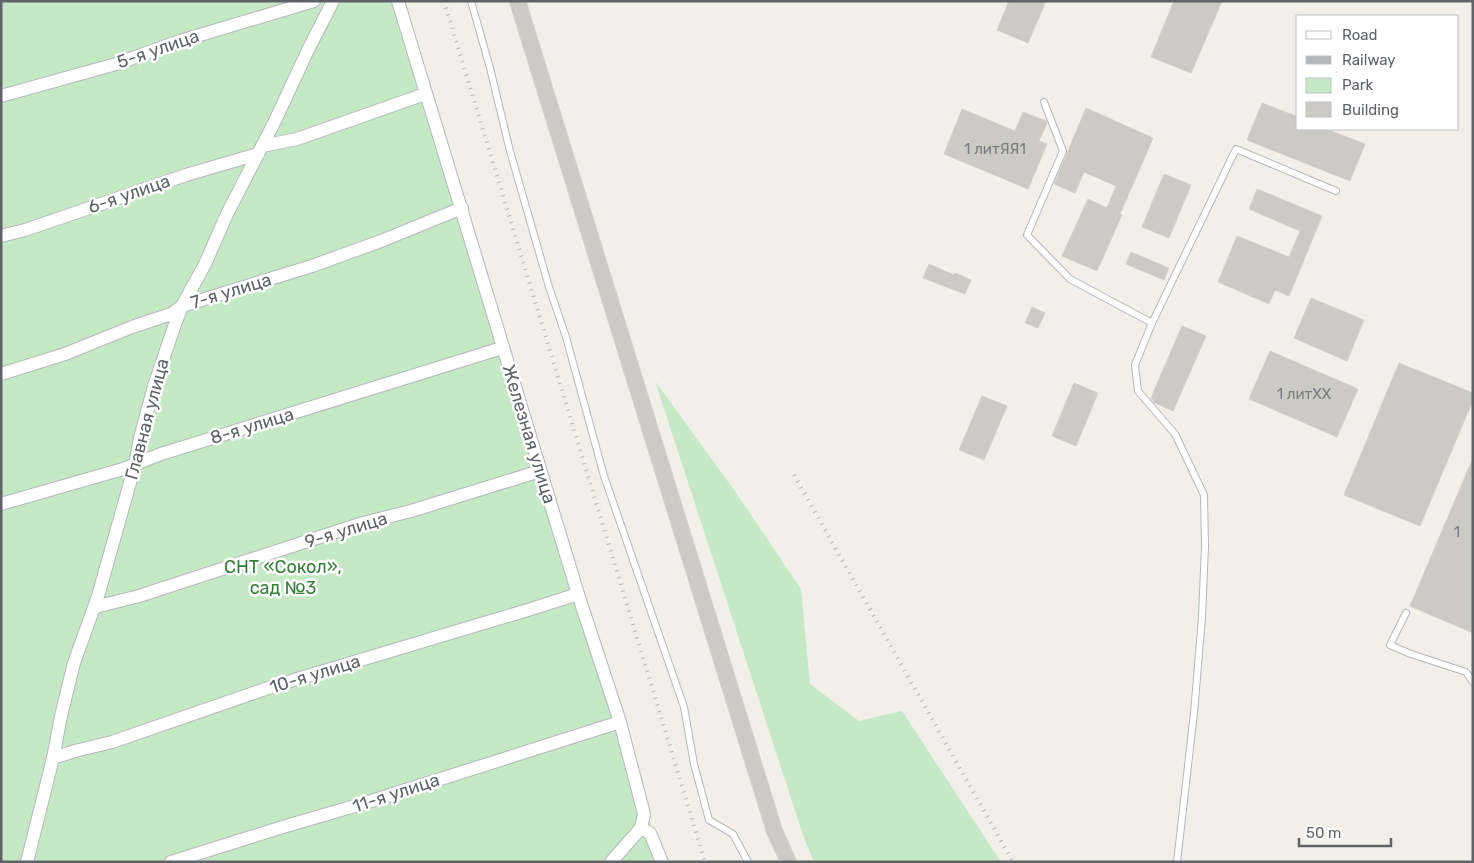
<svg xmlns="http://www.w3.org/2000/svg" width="1474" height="863" viewBox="0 0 1474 863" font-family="Rubik,sans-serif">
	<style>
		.green { fill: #c5e8c5 }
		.building { fill: #cccac5; stroke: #d6d1c6 }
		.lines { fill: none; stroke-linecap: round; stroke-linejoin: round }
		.service-casing { stroke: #b5b8bc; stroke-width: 8 }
		.minor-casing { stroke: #b5b8bc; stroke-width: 14 }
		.service { stroke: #fff; stroke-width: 6 }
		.minor { stroke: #fff; stroke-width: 12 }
		.rail { stroke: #b6b7b8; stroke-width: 4; stroke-dasharray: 1 6; stroke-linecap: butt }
		.labels { text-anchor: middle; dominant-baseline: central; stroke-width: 5; stroke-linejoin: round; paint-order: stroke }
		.number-label { font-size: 15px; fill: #7a7d7f }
		.street-label { font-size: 18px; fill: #5f6368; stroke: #fff }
		.park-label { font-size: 18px; fill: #348238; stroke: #fff }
	</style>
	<rect width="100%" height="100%" fill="#f1efe8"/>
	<!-- green -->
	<g class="green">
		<path d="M1 1H403L662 862H1Z"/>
		<path d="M655 381 734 490 801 589 810 684 859 721 902 711 1001 862H814L804 838Z"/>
	</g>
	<!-- building -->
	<g class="building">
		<path d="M509 1H526L782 828 797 862H780L767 834Z"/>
		<path d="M1009 1H1046L1028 43 997 30Z"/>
		<path d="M1174 1H1222L1191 73 1151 57Z"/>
		<path d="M1262 103 1298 117V129H1326L1365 144 1350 181 1247 140Z"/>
		<path d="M1086 108 1153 138 1120 214 1122 215 1097 271 1062 256 1088 199 1107 208 1116 186 1084 172 1075 193 1054 184Z"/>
		<path d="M962 109 1015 131 1023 112 1046 121 1047 123 1039 141 1047 144 1028 189 944 154Z"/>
		<path d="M1164 174 1191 185 1169 238 1142 227Z"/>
		<path d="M1257 189 1322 216 1289 296 1275 290 1269 304 1218 282 1237 236 1289 257 1300 231 1249 209Z"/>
		<path d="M1131 252 1169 268 1164 280 1126 264Z"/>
		<path d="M929 264 954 275 955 273 971 280 965 294 923 278Z"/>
		<path d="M1311 298 1364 320 1347 361 1294 338Z"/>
		<path d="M1032 307 1045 313 1038 328 1025 323Z"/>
		<path d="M1182 326 1206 336 1173 411 1155 403 1151 398Z"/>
		<path d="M1270 351 1358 389 1337 437 1249 399Z"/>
		<path d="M1399 363 1473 393V400L1420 526 1344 495Z"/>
		<path d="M1074 383 1098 393 1076 446 1052 436Z"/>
		<path d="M982 396 1007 406 984 460 959 450Z"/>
		<path d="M1473 458V633L1410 606Z"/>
	</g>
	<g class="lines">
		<!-- service casing -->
		<g class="service-casing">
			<g id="service">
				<path d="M471 1 490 68 510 151 549 287 566 337 604 476 684 707 694 764 709 820 733 834 748 862"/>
				<path d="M1044 102 1063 151 1027 235 1070 279 1152 323 1135 365 1138 391 1175 434 1204 495 1205 546 1202 617 1194 713 1177 862"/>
				<path d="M1152 323 1236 149 1336 191"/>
				<path d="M1406 613 1390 645 1411 654 1466 672 1473 682"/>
			</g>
		</g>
		<!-- minor casing -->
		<g class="minor-casing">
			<g id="minor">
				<path d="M398 1 578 594 620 722 644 814 641 828 650 833 662 862"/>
				<path d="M1 96 116 64 180 41 314 1"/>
				<path d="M262 146 297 139 425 94"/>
				<path d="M1 236 25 230 186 175 258 154"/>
				<path d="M1 374 65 354 132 327 171 314 182 306 312 266 381 241 462 208"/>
				<path d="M1 504 123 469 161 454 502 348"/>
				<path d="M95 607 139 596 363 523 411 511 540 471"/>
				<path d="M53 758 75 751 112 742 274 686 531 609 578 594"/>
				<path d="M27 862 53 758 61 716 74 663 98 596 135 465 140 438 154 386 175 324 182 306 205 264 227 214 273 125 308 50 333 1"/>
				<path d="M171 862 286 826 365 803 620 722"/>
				<path d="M611 862 641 828"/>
			</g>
		</g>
		<!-- service -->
		<use href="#service" class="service"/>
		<!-- minor -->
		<use href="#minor" class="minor"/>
		<!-- rail -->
		<g class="rail">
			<path d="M444 1 705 862"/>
			<path d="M794 475 1013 862"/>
		</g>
	</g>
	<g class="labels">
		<!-- number labels -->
		<g class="number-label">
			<text x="995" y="149">1 литЯЯ1</text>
			<text x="1304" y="394">1 литХХ</text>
			<text x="1457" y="532">1</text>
		</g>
		<!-- street labels -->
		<g class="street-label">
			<text transform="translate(158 49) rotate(-19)">5-я улица</text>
			<text transform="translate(129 194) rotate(-19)">6-я улица</text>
			<text transform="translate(231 291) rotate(-17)">7-я улица</text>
			<text transform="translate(147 419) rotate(-75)">Главная улица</text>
			<text transform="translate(252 426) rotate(-17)">8-я улица</text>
			<text transform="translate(529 434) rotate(73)">Железная улица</text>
			<text transform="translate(346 530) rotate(-17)">9-я улица</text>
			<text transform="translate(315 674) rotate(-17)">10-я улица</text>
			<text transform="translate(396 793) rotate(-18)">11-я улица</text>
		</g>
		<!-- park labels -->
		<g class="park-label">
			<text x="283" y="567">СНТ «Сокол»,<tspan x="283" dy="21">сад №3</tspan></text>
		</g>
	</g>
	<!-- border -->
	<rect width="1474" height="863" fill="none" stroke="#5f6368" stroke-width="5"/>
	<!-- legend -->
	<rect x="1296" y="15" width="162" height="115" fill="#ffffff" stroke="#bfc1c3"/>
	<rect x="1306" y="31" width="25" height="8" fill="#ffffff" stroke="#bfc1c3"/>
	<text x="1342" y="40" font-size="15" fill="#5f6368">Road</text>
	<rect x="1306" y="56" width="25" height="8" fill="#b6b7b8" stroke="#bfc1c3"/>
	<text x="1342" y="65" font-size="15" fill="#5f6368">Railway</text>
	<rect x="1306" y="78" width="25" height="15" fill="#c5e8c5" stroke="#bfc1c3"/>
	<text x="1342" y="90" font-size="15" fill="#5f6368">Park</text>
	<rect x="1306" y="102" width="25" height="15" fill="#cccac5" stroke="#bfc1c3"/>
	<text x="1342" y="115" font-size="15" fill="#5f6368">Building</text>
	<!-- scale -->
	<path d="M1299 838v8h92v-8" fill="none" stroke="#5f6368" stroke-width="2.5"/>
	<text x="1306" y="838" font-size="15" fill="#5f6368" stroke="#ffffff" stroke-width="4" paint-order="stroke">50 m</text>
</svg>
